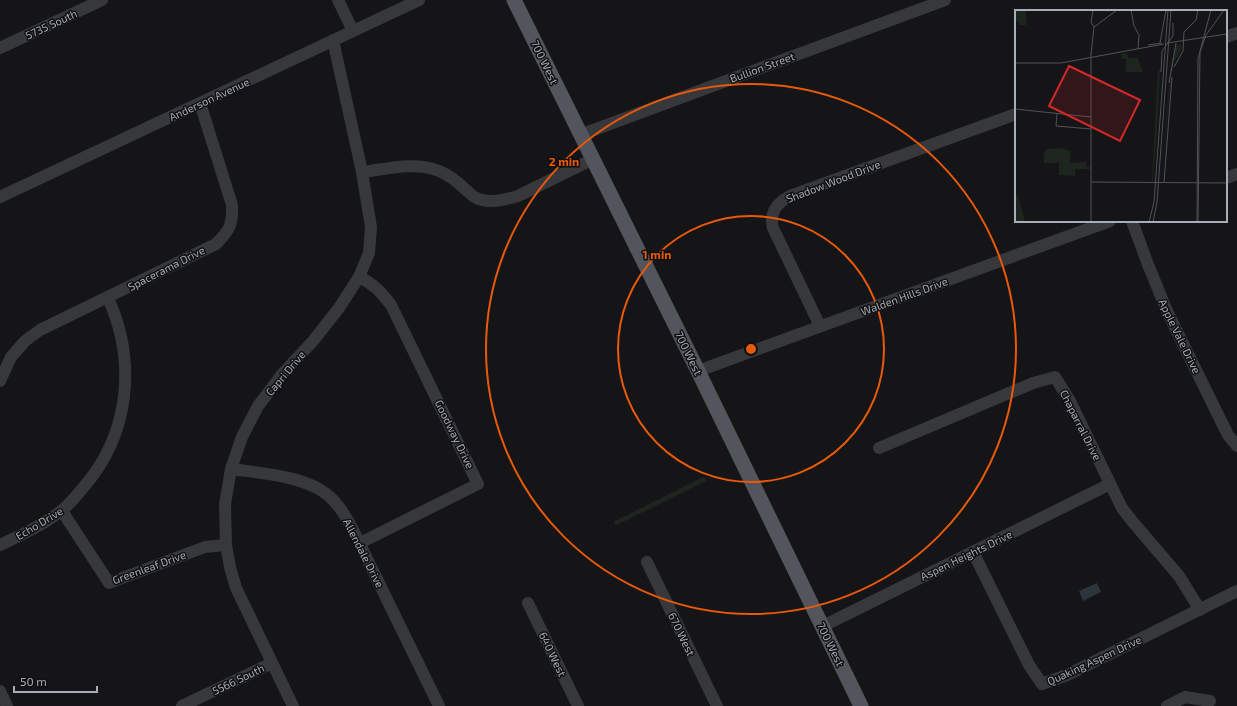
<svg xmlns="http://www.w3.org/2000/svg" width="1237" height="706" viewBox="0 0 1237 706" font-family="'Exo 2',sans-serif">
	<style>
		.green { fill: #1d251e }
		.water { fill: #2c353b }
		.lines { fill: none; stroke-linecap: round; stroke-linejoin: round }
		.minor { stroke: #36383c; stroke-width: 12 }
		.major { stroke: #52555b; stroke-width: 15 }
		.ring { fill: none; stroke: #e8590c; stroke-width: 2 }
		.labels { text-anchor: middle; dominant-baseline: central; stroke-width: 3; stroke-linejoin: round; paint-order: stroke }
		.street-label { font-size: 11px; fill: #a8adb7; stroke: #101012 }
		.inset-road { fill: none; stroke: #505257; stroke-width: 1 }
		.view { fill: #d62828; fill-opacity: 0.15; stroke: #d62828; stroke-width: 2 }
		.inset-edge { fill: none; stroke: #a8adb7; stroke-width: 2 }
		.centre { fill: #e8590c; stroke: #101012; stroke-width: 2 }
		.ring-label { font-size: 12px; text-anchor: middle; font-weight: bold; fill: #e8590c; stroke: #101012; stroke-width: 3; stroke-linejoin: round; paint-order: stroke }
	</style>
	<rect width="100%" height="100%" fill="#151517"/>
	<!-- green -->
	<path class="green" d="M703 477 706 478V481L617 525 614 524 615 521Z"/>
	<!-- water -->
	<path class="water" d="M1097 583 1101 592 1083 601 1079 591Z"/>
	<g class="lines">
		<!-- minor -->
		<g class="minor">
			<path d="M338 0 353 31"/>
			<path d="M1226 37 1237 33"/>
			<path d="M0 48 102 0"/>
			<path d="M580 135 945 0"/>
			<path d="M362 172C387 169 415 161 439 171 449 175 458 182 466 190 469 192 471 195 473 196 486 205 504 200 518 196L593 159"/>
			<path d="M1226 178 1237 174"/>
			<path d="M0 197 419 0"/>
			<path d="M1132 221 1147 262 1167 311 1221 421 1228 435 1237 446"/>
			<path d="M359 277C374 284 381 292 391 305L478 484 360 543"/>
			<path d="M820 326 773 228C769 212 777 203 790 196L1016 114"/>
			<path d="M698 371 1110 221"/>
			<path d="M0 381 11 357 25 341 40 330 216 244C229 231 233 225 232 205L200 103"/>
			<path d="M879 448 1033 383 1055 377 1070 401 1122 508 1132 521 1179 576 1200 610"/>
			<path d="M231 469C260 473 308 476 330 497 340 506 347 518 353 530L439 706"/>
			<path d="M62 511 109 583 205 547 226 545"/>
			<path d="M0 545C21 535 43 525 61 511 69 505 76 496 82 489 130 435 137 362 108 298"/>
			<path d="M973 552 1029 665 1042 684 1067 675 1237 591"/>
			<path d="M647 562 717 706"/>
			<path d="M528 603 578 706"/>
			<path d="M823 626 1110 484"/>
			<path d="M0 691 7 706"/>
			<path d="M182 706 272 663"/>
			<path d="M293 706 236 588 230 567 226 545 225 504 231 469 242 437 258 406 284 372 313 341 339 308 359 277 369 253 371 227 362 172 333 40"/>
			<path d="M1167 706 1185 697 1210 701"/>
		</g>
		<!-- major -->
		<path class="major" d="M514 0 698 371 861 706"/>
	</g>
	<!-- distance rings -->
	<g class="ring">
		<circle cx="751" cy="349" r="133"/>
		<circle cx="751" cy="349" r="265"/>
	</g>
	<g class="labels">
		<!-- street labels -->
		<g class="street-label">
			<text transform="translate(51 24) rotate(-25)">5735 South</text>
			<text transform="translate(545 62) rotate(64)">700 West</text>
			<text transform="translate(762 67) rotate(-20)">Bullion Street</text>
			<text transform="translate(209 99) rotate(-25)">Anderson Avenue</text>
			<text transform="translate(833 181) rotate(-21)">Shadow Wood Drive</text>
			<text transform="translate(166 268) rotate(-27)">Spacerama Drive</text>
			<text transform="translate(904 296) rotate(-20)">Walden Hills Drive</text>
			<text transform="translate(1180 336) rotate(64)">Apple Vale Drive</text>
			<text transform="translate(689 353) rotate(64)">700 West</text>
			<text transform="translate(285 373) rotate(-50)">Capri Drive</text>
			<text transform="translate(1081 425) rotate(63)">Chaparral Drive</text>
			<text transform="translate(455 434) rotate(64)">Goodway Drive</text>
			<text transform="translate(39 523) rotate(-31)">Echo Drive</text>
			<text transform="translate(364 553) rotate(63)">Allendale Drive</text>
			<text transform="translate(966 555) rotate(-26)">Aspen Heights Drive</text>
			<text transform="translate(149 567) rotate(-20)">Greenleaf Drive</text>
			<text transform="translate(682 634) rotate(64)">670 West</text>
			<text transform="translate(831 644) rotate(64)">700 West</text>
			<text transform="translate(553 654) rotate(64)">640 West</text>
			<text transform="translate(1094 660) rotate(-25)">Quaking Aspen Drive</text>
			<text transform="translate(238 679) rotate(-26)">5566 South</text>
		</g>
	</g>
	<!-- overview -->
	<g transform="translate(1015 10)">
		<rect width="212" height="212" fill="#151517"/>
		<path d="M0 0H11V15H4V12L0 10ZM166 34V41L159 52 156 67 146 171 155 63 161 35ZM112 43 113 48H123L128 62H111V49H107L106 44ZM145 59 142 119 138 170 137 171 143 60ZM46 138 56 141 55 153 71 152V157H75V159H60V166L44 165V153H29V144L32 139ZM0 185H3L10 212H0Z" fill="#1d251e"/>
		<path class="inset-road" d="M78 0 76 12 79 17M116 0 119 16 124 25 123 39M145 33 151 0M152 33 212 24M133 35 147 33M76 43V212M76 44 79 17 102 0M0 53H46L149 34M159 57 168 41 169 22 181 10 183 0M146 62 147 41 158 26V13M154 73 161 33M0 99 76 107M42 104 41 116 76 119M76 172 212 173M149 172 157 67M134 212 139 192 153 0M138 212 142 192 156 0M182 212 183 48 191 25 209 0M183 212 185 41 196 0"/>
		<path class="view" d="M54 56 125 90 105 131 34 96Z"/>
		<rect width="212" height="212" class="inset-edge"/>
	</g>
	<circle cx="751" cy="349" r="6" class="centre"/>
	<g class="ring-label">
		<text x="564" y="166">2 min</text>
		<text x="657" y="259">1 min</text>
	</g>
	<!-- scale -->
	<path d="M14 686v6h83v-6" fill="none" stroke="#a8adb7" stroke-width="2"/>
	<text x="20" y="686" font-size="12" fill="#a8adb7" stroke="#101012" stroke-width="3" paint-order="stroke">50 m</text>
</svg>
